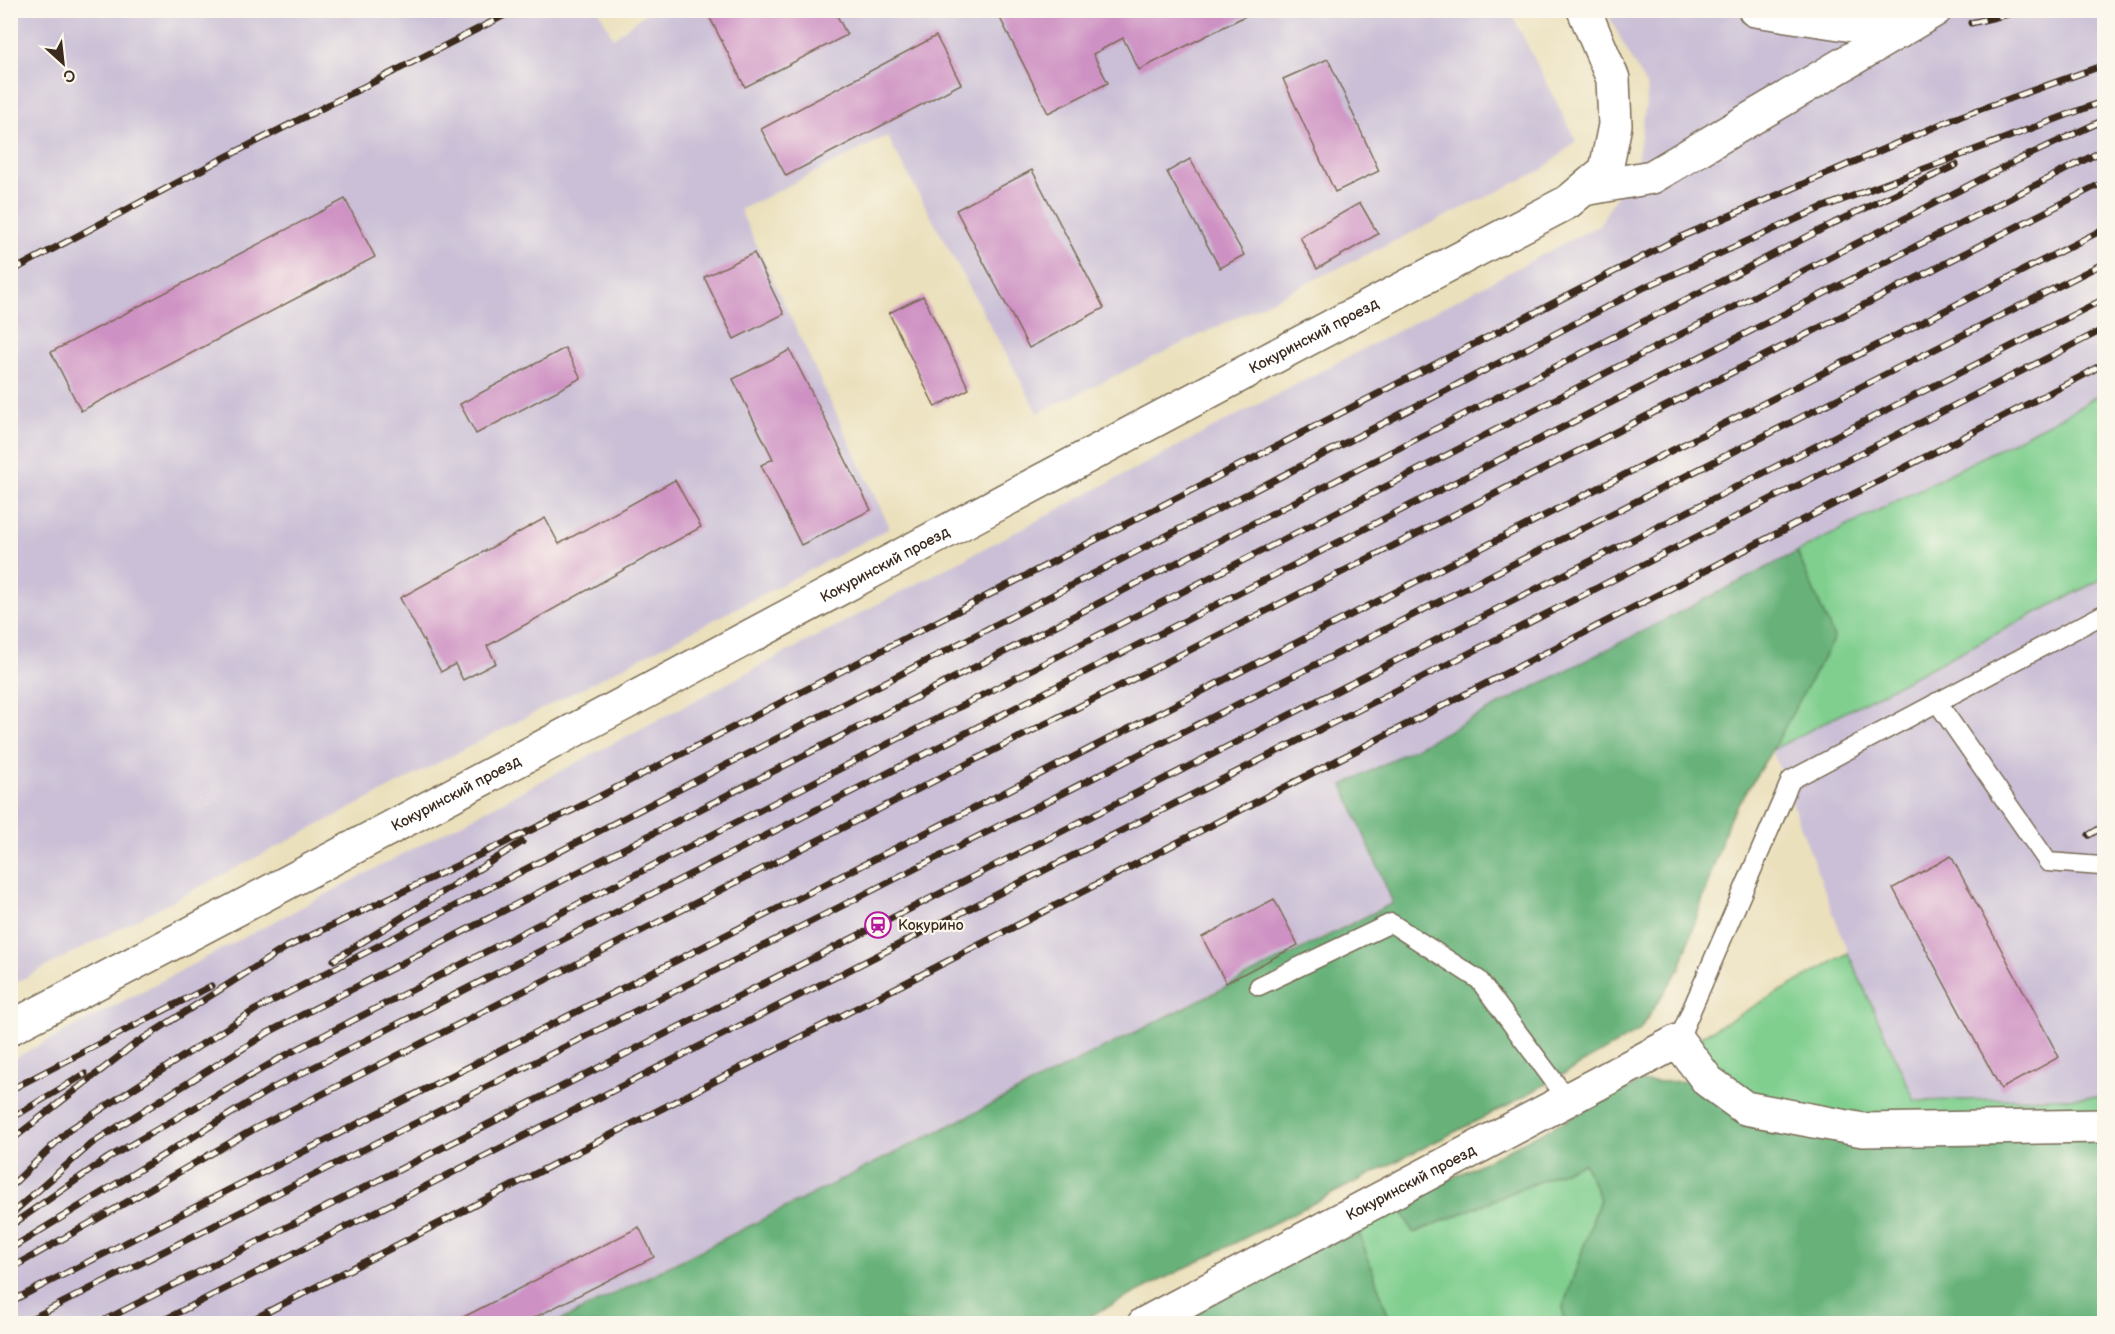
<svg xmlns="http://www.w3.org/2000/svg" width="2115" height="1334" viewBox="0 0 2115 1334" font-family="'Balsamiq Sans',sans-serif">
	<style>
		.industrial { fill: #cabfd6 }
		.green { fill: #80cf8f; stroke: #5e7c56; stroke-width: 1.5 }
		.forest { fill: #68b27a; stroke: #526e4c; stroke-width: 1.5 }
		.building { fill: #ce91c3 }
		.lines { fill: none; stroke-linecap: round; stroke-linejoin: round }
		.lane-casing { stroke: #796a55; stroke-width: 21 }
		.street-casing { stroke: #796a55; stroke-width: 36 }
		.lane { stroke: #fff; stroke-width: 18 }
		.street { stroke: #fff; stroke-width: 33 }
		.rail-casing { stroke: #3b2a1e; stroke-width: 7 }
		.rail { stroke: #fbf7ec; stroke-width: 4.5; stroke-dasharray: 14; stroke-linecap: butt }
		.labels { text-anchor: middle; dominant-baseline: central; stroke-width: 4.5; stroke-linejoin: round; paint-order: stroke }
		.street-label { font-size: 15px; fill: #3b2a1e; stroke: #fbf7ec }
		.poi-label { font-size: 15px; fill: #3b2a1e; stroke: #fbf7ec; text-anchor: start }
	</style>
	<rect width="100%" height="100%" fill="#fbf7ec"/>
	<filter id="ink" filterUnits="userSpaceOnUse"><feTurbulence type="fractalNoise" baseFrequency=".0167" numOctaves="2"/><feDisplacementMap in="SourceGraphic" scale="12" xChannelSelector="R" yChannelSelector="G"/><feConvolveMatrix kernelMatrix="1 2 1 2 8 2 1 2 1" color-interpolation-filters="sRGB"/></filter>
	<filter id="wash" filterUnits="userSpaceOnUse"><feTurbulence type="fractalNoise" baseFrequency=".008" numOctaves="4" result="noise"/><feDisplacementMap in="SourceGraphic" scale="24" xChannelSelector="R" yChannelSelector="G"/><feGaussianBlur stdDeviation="1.35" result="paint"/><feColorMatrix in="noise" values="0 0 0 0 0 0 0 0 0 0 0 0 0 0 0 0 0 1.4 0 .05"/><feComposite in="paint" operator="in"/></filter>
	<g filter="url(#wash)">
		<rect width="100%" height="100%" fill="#ebe0bc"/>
		<!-- industrial -->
		<g class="industrial">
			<path d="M599 10 613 38 650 10 1510 11 1576 141 1542 170 1038 413 887 136 740 210 890 528 11 985V11Z"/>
			<path d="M1606 11H2104V391L2078 408 1343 785 1393 902 554 1323H359L353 1314 333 1324H11V1060L1599 225 1637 162 1648 90Z"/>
			<path d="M2104 578V1097L1915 1101 1848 953 1772 750Z"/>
		</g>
		<!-- green -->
		<g class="green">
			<path d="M2104 391V578L1772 750 1834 638 1797 552 2078 408Z"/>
			<path d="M1848 953 1915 1101 2104 1097V1126L1863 1130 1708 1081 1700 1037Z"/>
			<path d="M1584 1163 1600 1199 1563 1307V1323H1391L1357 1227 1399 1205 1414 1233Z"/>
		</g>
		<!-- forest -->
		<g class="forest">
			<path d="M1797 552 1834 638 1772 750 1729 819 1680 968 1639 1031 1518 1100 1076 1323 554 1324 1393 903 1343 785Z"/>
			<path d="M1708 1081 1745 1108 2104 1126V1323H1563V1307L1600 1199 1584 1163 1413 1233 1399 1205 1641 1082Z"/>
			<path d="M1357 1227 1391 1323 1174 1324Z"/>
		</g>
		<g id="blocks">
			<!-- building -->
			<g class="building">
				<path d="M706 10H834L847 35 745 87Z"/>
				<path d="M996 10H1257L1139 70 1123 38 1093 54 1108 83 1048 113Z"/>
				<path d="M936 36 961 84 786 176 761 129Z"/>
				<path d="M1328 59 1379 171 1335 192 1283 79Z"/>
				<path d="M1190 159 1244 255 1220 268 1167 172Z"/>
				<path d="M1032 170 1104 308 1029 348 956 210Z"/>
				<path d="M345 199 375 257 81 411 51 352Z"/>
				<path d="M1360 203 1378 234 1317 269 1300 237Z"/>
				<path d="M754 253 784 314 734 339 704 277Z"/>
				<path d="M923 296 969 389 935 407 889 313Z"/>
				<path d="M565 348 581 378 476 434 460 404Z"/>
				<path d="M790 350 871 510 801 545 761 465 773 459 733 379Z"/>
				<path d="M675 480 701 527 487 646 496 663 463 680 455 664 441 672 400 598 545 518 559 544Z"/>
				<path d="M1951 856 2059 1057 2001 1089 1893 888Z"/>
				<path d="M1274 899 1298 945 1226 983 1202 937Z"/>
				<path d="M639 1227 654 1257 522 1324H450Z"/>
			</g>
		</g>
	</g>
	<g filter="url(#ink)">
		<use href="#blocks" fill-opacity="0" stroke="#796a55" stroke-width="1.5"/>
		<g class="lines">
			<!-- lane casing -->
			<g class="lane-casing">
				<g id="lane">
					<path d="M1937 702 2048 862 2101 866 2104 865"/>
					<path d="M1259 986 1391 923 1479 980 1568 1100"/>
					<path d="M1678 1041 1791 780 2104 614"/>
				</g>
			</g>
			<!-- street casing -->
			<g class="street-casing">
				<g id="street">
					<path d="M1755 10 1899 32"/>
					<path d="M1584 189 1652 177 1935 10"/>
					<path id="s1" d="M10 1028C532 757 1047 474 1568 202L1606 170 1615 125 1613 79 1584 10"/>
					<path id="s2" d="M1144 1324 1678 1041 1708 1081 1745 1108 1863 1130 2104 1126"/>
				</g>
			</g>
			<!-- lane -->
			<use href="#lane" class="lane"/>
			<!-- street -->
			<use href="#street" class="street"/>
			<!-- rail casing -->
			<g class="rail-casing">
				<g id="rail">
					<path d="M1971 23 2025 10"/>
					<path d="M10 272 216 162 515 10"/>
					<path d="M2089 835 2104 826"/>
					<path d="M334 960 522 842"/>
					<path d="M10 1090 211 986"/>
					<path d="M10 1119 85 1074"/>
					<path d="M10 1141 135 1044 285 948 575 809 1683 236 1953 119 2104 65"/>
					<path d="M10 1187 69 1130 255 1010 1645 287 1821 208 2104 101"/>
					<path d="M10 1215 92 1143 269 1032 1834 223 1956 165"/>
					<path d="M10 1226 108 1158 284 1056 2018 160 2104 120"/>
					<path d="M10 1249 271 1089 2104 150"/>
					<path d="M10 1269 256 1128 2104 182"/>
					<path d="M10 1302 2104 229"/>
					<path d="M21 1324 2104 263"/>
					<path d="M97 1324 2104 299"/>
					<path d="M156 1324 2104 329"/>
					<path d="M244 1324 2088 373 2104 363"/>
				</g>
			</g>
			<!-- rail -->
			<use href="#rail" class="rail"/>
		</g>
	</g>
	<!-- icons -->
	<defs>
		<g id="station-ring" transform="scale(1.35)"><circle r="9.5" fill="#fbf7ec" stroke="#b5179e" stroke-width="1.5"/><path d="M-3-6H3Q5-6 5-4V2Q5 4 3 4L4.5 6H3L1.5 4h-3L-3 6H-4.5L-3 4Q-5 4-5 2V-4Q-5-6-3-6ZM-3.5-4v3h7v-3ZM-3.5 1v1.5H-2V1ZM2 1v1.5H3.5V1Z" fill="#b5179e"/></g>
	</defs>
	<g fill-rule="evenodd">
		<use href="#station-ring" x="878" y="925"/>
	</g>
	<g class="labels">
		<!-- street labels -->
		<g class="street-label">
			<text stroke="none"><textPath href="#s1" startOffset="1476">Кокуринский проезд</textPath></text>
			<text stroke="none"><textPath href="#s1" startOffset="990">Кокуринский проезд</textPath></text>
			<text stroke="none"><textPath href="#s1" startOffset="504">Кокуринский проезд</textPath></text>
			<text stroke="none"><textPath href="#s2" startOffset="302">Кокуринский проезд</textPath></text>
		</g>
		<!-- poi labels -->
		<g class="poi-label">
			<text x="898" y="925">Кокурино</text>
		</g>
	</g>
	<!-- margin -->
	<rect width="2115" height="1334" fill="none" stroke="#fbf7ec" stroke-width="36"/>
	<!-- north arrow -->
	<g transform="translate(63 63) rotate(153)" stroke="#fbf7ec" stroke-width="4.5" paint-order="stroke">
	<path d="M0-4.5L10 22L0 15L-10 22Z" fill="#3b2a1e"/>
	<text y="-9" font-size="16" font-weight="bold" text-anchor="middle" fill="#3b2a1e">С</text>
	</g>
</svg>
